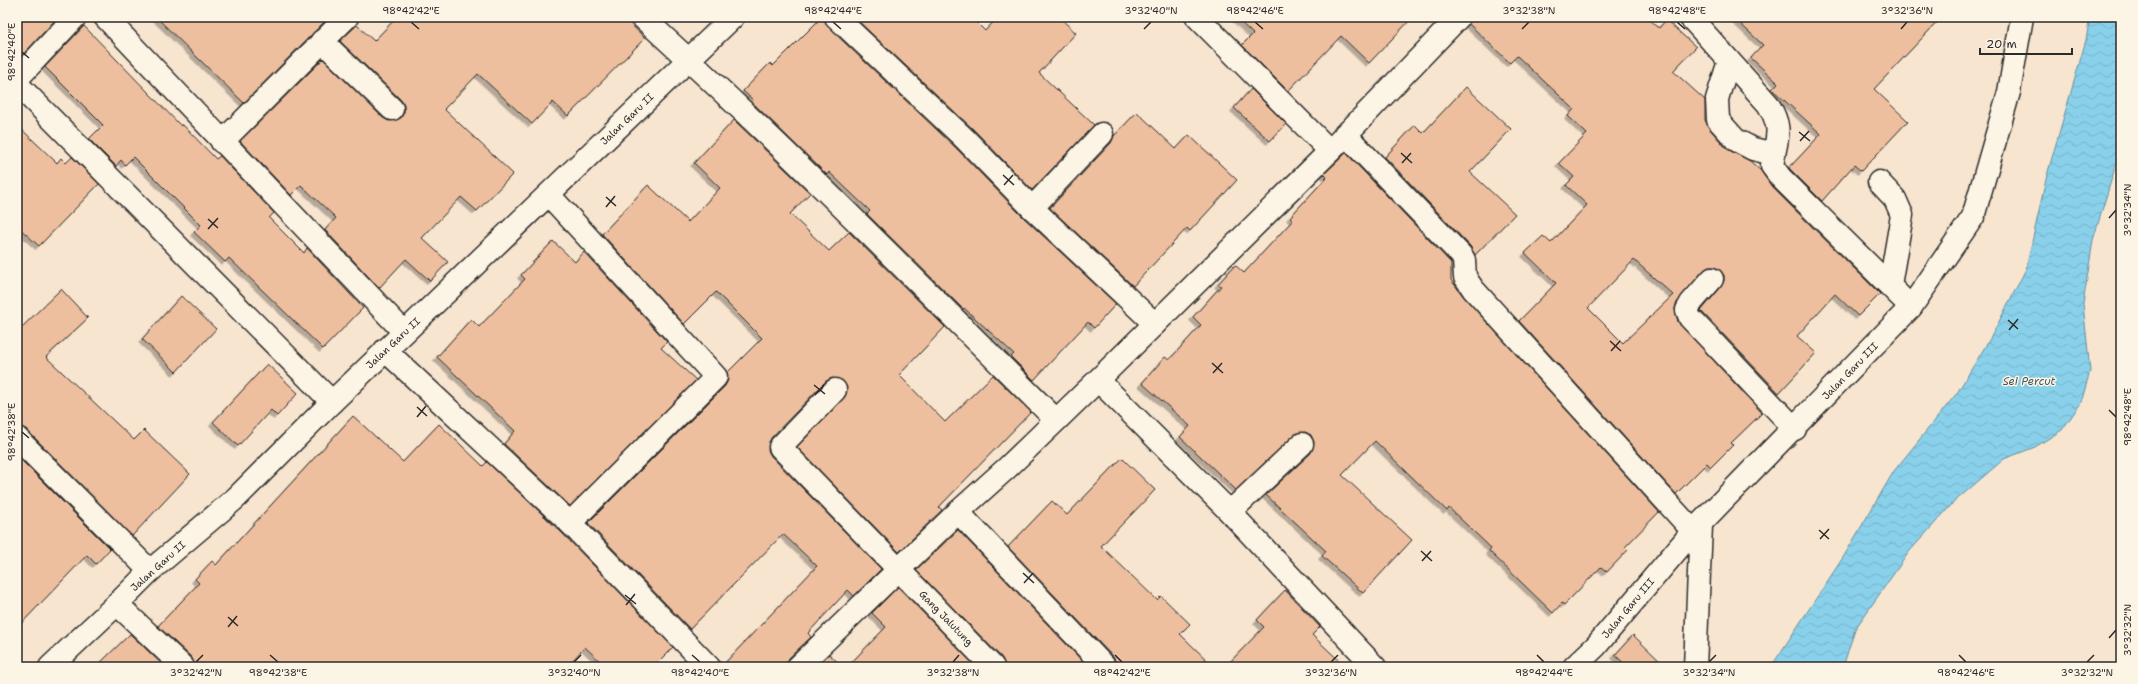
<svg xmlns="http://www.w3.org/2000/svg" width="2138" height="684" viewBox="0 0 2138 684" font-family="'Shantell Sans',sans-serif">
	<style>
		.water { fill: url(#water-waves); stroke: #638e9e }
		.building { fill: #eebf9e; stroke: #2b2b2b; fill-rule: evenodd; filter: url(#shadow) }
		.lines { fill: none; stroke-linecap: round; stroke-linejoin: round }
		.minor-casing { stroke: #2b2b2b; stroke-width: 25 }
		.tertiary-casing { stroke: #2b2b2b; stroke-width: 25 }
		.minor { stroke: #fcf5e5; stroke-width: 22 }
		.tertiary { stroke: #fcf5e5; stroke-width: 22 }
		.ticks { fill: none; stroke: #2b2b2b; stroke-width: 1.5 }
		.labels { text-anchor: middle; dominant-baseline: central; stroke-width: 3; stroke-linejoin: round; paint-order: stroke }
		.street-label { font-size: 10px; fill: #2b2b2b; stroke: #fcf5e5 }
		.water-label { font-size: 11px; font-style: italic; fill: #42545b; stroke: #fcf5e5 }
		.neatline { fill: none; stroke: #2b2b2b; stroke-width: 1.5 }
		.ticks-label { font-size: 10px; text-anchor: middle; fill: #2b2b2b }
	</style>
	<defs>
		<pattern id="water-waves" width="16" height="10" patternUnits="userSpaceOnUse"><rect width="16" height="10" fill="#89d0ea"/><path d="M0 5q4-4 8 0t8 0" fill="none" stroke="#76b3c9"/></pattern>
		<filter id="shadow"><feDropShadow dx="-3.5" dy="3.5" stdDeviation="0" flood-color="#0004"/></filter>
	</defs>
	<rect width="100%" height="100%" fill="#f8e5d0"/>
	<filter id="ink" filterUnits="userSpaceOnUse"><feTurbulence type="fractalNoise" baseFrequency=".025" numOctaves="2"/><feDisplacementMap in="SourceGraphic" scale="8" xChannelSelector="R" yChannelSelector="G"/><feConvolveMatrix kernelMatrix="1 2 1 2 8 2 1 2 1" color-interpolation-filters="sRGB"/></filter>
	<g filter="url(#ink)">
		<!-- water -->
		<path class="water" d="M2090 17H2121V148L2093 240 2083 304 2090 371 2081 403 2062 430 2035 447 2004 459 1954 502 1909 552 1855 629 1843 667H1771L1844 556 1894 471 1957 393 1991 337 2026 269 2047 175 2086 40Z"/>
		<!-- building -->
		<g class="building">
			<path d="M17 17H58L17 61Z"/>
			<path d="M156 17H329L244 103Z"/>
			<path d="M397 17H623L645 38 568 116 553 102 532 124 478 74 444 109 513 174 477 211 461 197 422 238 448 262 430 281 406 259 379 288 325 230 336 218 301 185 291 195 240 141 323 59 383 118 389 121 401 118 404 112V105L401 100 340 41 357 25 374 41Z"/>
			<path d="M822 17H824L827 26 956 148 1023 217 1116 304 1094 328 1088 322 1034 380 1011 357 1014 354 964 308 963 309 867 214 870 211 829 172 827 175 752 102 753 100 743 91 770 63 773 66Z"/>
			<path d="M854 17H971L985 31 998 17H1059L1076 33 1039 73 1094 125 1032 190 974 130Z"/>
			<path d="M1235 17H1413L1369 63 1341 36 1288 91 1242 45 1253 34Z"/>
			<path d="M1471 17H1647L1659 28 1666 20 1696 47 1673 71 1705 100V120L1709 128 1727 149 1750 161 1761 171 1772 187 1880 294 1858 316 1835 294 1797 336 1816 353 1779 393 1701 311 1721 287 1724 281V275L1715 267H1708L1703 271 1676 304 1675 309 1678 322 1762 413 1731 443 1733 445 1711 467 1707 463 1676 494 1519 321 1556 283 1525 253 1543 236 1551 243 1587 205 1566 185 1574 177 1559 163 1587 134 1568 116 1574 109 1517 56 1510 63 1469 24ZM1634 260 1673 295 1623 343 1588 308Z"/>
			<path d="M1733 17H1942L1874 89 1908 121 1861 171 1854 165 1822 201 1789 168 1821 134 1772 89 1778 83 1751 58 1763 45Z"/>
			<path d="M84 26 181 126 182 124 216 159 220 156 274 213 269 218 304 253 307 248 363 308 323 349 229 258 225 262 194 232 201 225 133 157 125 165 121 160 116 166 89 139 103 125 45 67Z"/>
			<path d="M1466 87 1511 129 1470 172 1515 214 1475 255 1470 246 1385 157 1415 125 1423 133Z"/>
			<path d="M1251 89 1286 124 1270 141 1234 108Z"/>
			<path d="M1137 112 1176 149 1189 135 1237 180 1190 231 1187 228 1133 286 1050 208 1111 143 1114 136Z"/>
			<path d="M734 120 810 193 790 214 829 251 849 232 945 327 899 375 945 422 993 375 1031 412 939 507 942 510 899 552 797 447 844 398 847 387 843 381 832 378 826 381 771 438 768 450 771 456 881 569 854 596 848 590 808 633 811 637 789 658 786 667H721L817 566 783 534 690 629 588 523 725 386 728 380 727 373 762 338 716 292 684 324 602 234 648 185 688 222 720 188 694 163Z"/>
			<path d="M17 125 57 163 61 158 66 163 72 157 99 184 39 246 17 226Z"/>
			<path d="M1346 153 1451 263V280L1464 297 1659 512 1625 547 1628 550 1607 572 1601 567 1564 605 1562 603 1553 613 1489 551 1491 548 1449 508 1447 511 1375 441 1342 475 1412 540 1363 593 1322 556 1326 551 1266 495 1311 453 1314 442 1311 435 1305 432 1294 435 1236 490 1180 437 1190 426 1142 383 1165 357 1169 360 1201 325 1193 317 1221 286 1218 284 1235 265 1244 273 1293 220 1290 217 1327 177 1324 174Z"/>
			<path d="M553 241 575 262 584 252 667 342 661 348 696 380 570 506 504 444 515 431 437 357 471 319 479 327 525 279 521 275Z"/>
			<path d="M61 289 88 318 46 357 134 440 144 430 190 474 132 536 26 429 17 426V332Z"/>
			<path d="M181 296 216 329 176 372 142 339Z"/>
			<path d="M267 364 298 393 277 416 271 410 238 446 213 422Z"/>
			<path d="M353 416 403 462 439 424 483 466 487 462 561 532 673 647 653 667H606L585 647 566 667H195L192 658 158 626 199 583 195 579 212 561 216 565Z"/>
			<path d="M17 456 110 549 96 564 87 555 17 628Z"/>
			<path d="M1122 458 1155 490 1101 546 1157 600 1161 596 1190 624 1180 634 1214 667H1117L1114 658 1008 547 1052 501 1067 515Z"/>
			<path d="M958 530 1088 667H1005L1002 658 916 570Z"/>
			<path d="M898 587 976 667H847L886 627 872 613Z"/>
			<path d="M1285 590 1320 627 1312 635 1346 667H1225L1264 627 1257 620Z"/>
			<path d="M130 634 165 667H96Z"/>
			<path d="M1633 635 1666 667H1628L1615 655Z"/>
			<path d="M829 654 843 667H816Z"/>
		</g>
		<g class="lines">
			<!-- minor casing -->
			<g class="minor-casing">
				<g id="minor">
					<path d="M105 17 404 332"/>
					<path d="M642 17C784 146 919 284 1056 420"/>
					<path d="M836 17 965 139 1032 208"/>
					<path d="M1197 17 1330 151"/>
					<path d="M1690 17 1768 104C1784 130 1776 138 1772 166L1781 178 1911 307"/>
					<path d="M322 41 392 109"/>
					<path d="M1729 61 1717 99 1718 120 1736 140 1753 149 1774 154"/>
					<path d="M17 79 75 17"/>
					<path d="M1102 134 1032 208 1155 324"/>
					<path d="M1345 134 1461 255 1464 260 1465 277 1473 289 1693 531"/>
					<path d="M222 142 347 17"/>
					<path d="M1879 182 1895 199 1902 215 1890 285"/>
					<path d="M549 195 716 377 570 523"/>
					<path d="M1712 279 1691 303 1687 310 1690 318 1795 429"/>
					<path d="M385 350 570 523 709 667"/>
					<path d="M1098 380 1230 512 1375 667"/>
					<path d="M835 390 780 447 993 667"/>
					<path d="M332 402 733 17"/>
					<path d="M17 438 150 571"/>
					<path d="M958 512 1105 667"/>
					<path d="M1230 512 1302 444"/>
					<path d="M50 667 117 604 183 667"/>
					<path d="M798 667 958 512 1008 467 1098 380 1330 151 1459 17"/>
					<path d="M1574 667 1596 646 1693 531 1911 307 1973 217 2009 92 2022 17"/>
					<path d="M1695 667 1701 525"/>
				</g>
			</g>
			<!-- tertiary casing -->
			<g class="tertiary-casing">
				<path id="tertiary" d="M17 84 332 402 236 498 150 571 117 604"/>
			</g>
			<!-- minor -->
			<use href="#minor" class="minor"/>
			<!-- tertiary -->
			<use href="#tertiary" class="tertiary"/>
		</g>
	</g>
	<!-- ticks -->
	<path class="ticks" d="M411 22 419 29M833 22 841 29M1255 22 1263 29M1677 22 1685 29M1144 29 1151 22M1522 29 1529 22M1901 29 1907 22M22 52 29 58M1799 132 1810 141M1800 141 1809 131M1401 153 1412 163M1402 163 1411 153M1003 175 1014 185M1004 185 1013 175M606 197 616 206M606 207 615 196M2109 218 2116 210M208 219 218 228M208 229 218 218M2008 320 2018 329M2009 330 2018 319M1610 341 1621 351M1611 351 1620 341M1212 363 1223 373M1213 373 1222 363M814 385 825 394M815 395 824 385M417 407 427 416M2109 410 2116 417M417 417 426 406M22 432 29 438M1819 530 1829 539M1820 539 1829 529M1421 551 1432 561M1422 561 1431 551M1023 573 1034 583M1024 583 1033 573M625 595 636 604M626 605 635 594M228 617 238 626M228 627 237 616M2109 638 2116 630M270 655 278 662M692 655 700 662M1115 655 1122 662M1537 655 1544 662M1959 655 1966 662M196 662 203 655M574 662 581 655M953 662 959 655M1331 662 1338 655M1709 662 1716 655M2087 662 2094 655"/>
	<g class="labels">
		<!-- street labels -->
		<g class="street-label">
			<text transform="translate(627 119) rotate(-44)">Jalan Garu II</text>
			<text transform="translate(393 343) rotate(-43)">Jalan Garu II</text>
			<text transform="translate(1850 371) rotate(-46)">Jalan Garu III</text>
			<text transform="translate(158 566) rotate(-42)">Jalan Garu II</text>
			<text transform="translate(1628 608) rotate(-50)">Jalan Garu III</text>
			<text transform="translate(946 618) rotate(46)">Gang Jalutung</text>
		</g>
		<!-- water labels -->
		<g class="water-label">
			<text x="2029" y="381">Sei Percut</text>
		</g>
	</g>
	<!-- margin -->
	<rect width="2138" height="684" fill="none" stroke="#fcf5e5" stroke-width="44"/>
	<!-- scale -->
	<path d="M1980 48v6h92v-6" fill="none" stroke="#2b2b2b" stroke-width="2"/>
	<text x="1986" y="48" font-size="12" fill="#2b2b2b" stroke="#fcf5e5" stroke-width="3" paint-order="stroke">20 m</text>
	<rect x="22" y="22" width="2094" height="640" class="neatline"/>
	<g class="ticks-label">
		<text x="411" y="14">98°42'42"E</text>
		<text x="833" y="14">98°42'44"E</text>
		<text x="1151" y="14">3°32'40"N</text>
		<text x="1255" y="14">98°42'46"E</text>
		<text x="1529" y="14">3°32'38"N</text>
		<text x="1677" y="14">98°42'48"E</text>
		<text x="1907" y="14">3°32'36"N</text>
		<text transform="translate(11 52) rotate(-90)" y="4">98°42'40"E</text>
		<text transform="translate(2127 210) rotate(-90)" y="4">3°32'34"N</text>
		<text transform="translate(2127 417) rotate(-90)" y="4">98°42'48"E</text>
		<text transform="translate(11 432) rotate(-90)" y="4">98°42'38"E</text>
		<text transform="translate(2127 630) rotate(-90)" y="4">3°32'32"N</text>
		<text x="196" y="676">3°32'42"N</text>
		<text x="278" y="676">98°42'38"E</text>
		<text x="574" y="676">3°32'40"N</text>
		<text x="700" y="676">98°42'40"E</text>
		<text x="953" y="676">3°32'38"N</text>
		<text x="1122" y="676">98°42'42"E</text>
		<text x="1331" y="676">3°32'36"N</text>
		<text x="1544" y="676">98°42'44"E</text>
		<text x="1709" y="676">3°32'34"N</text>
		<text x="1966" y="676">98°42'46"E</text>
		<text x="2087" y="676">3°32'32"N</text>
	</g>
</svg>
